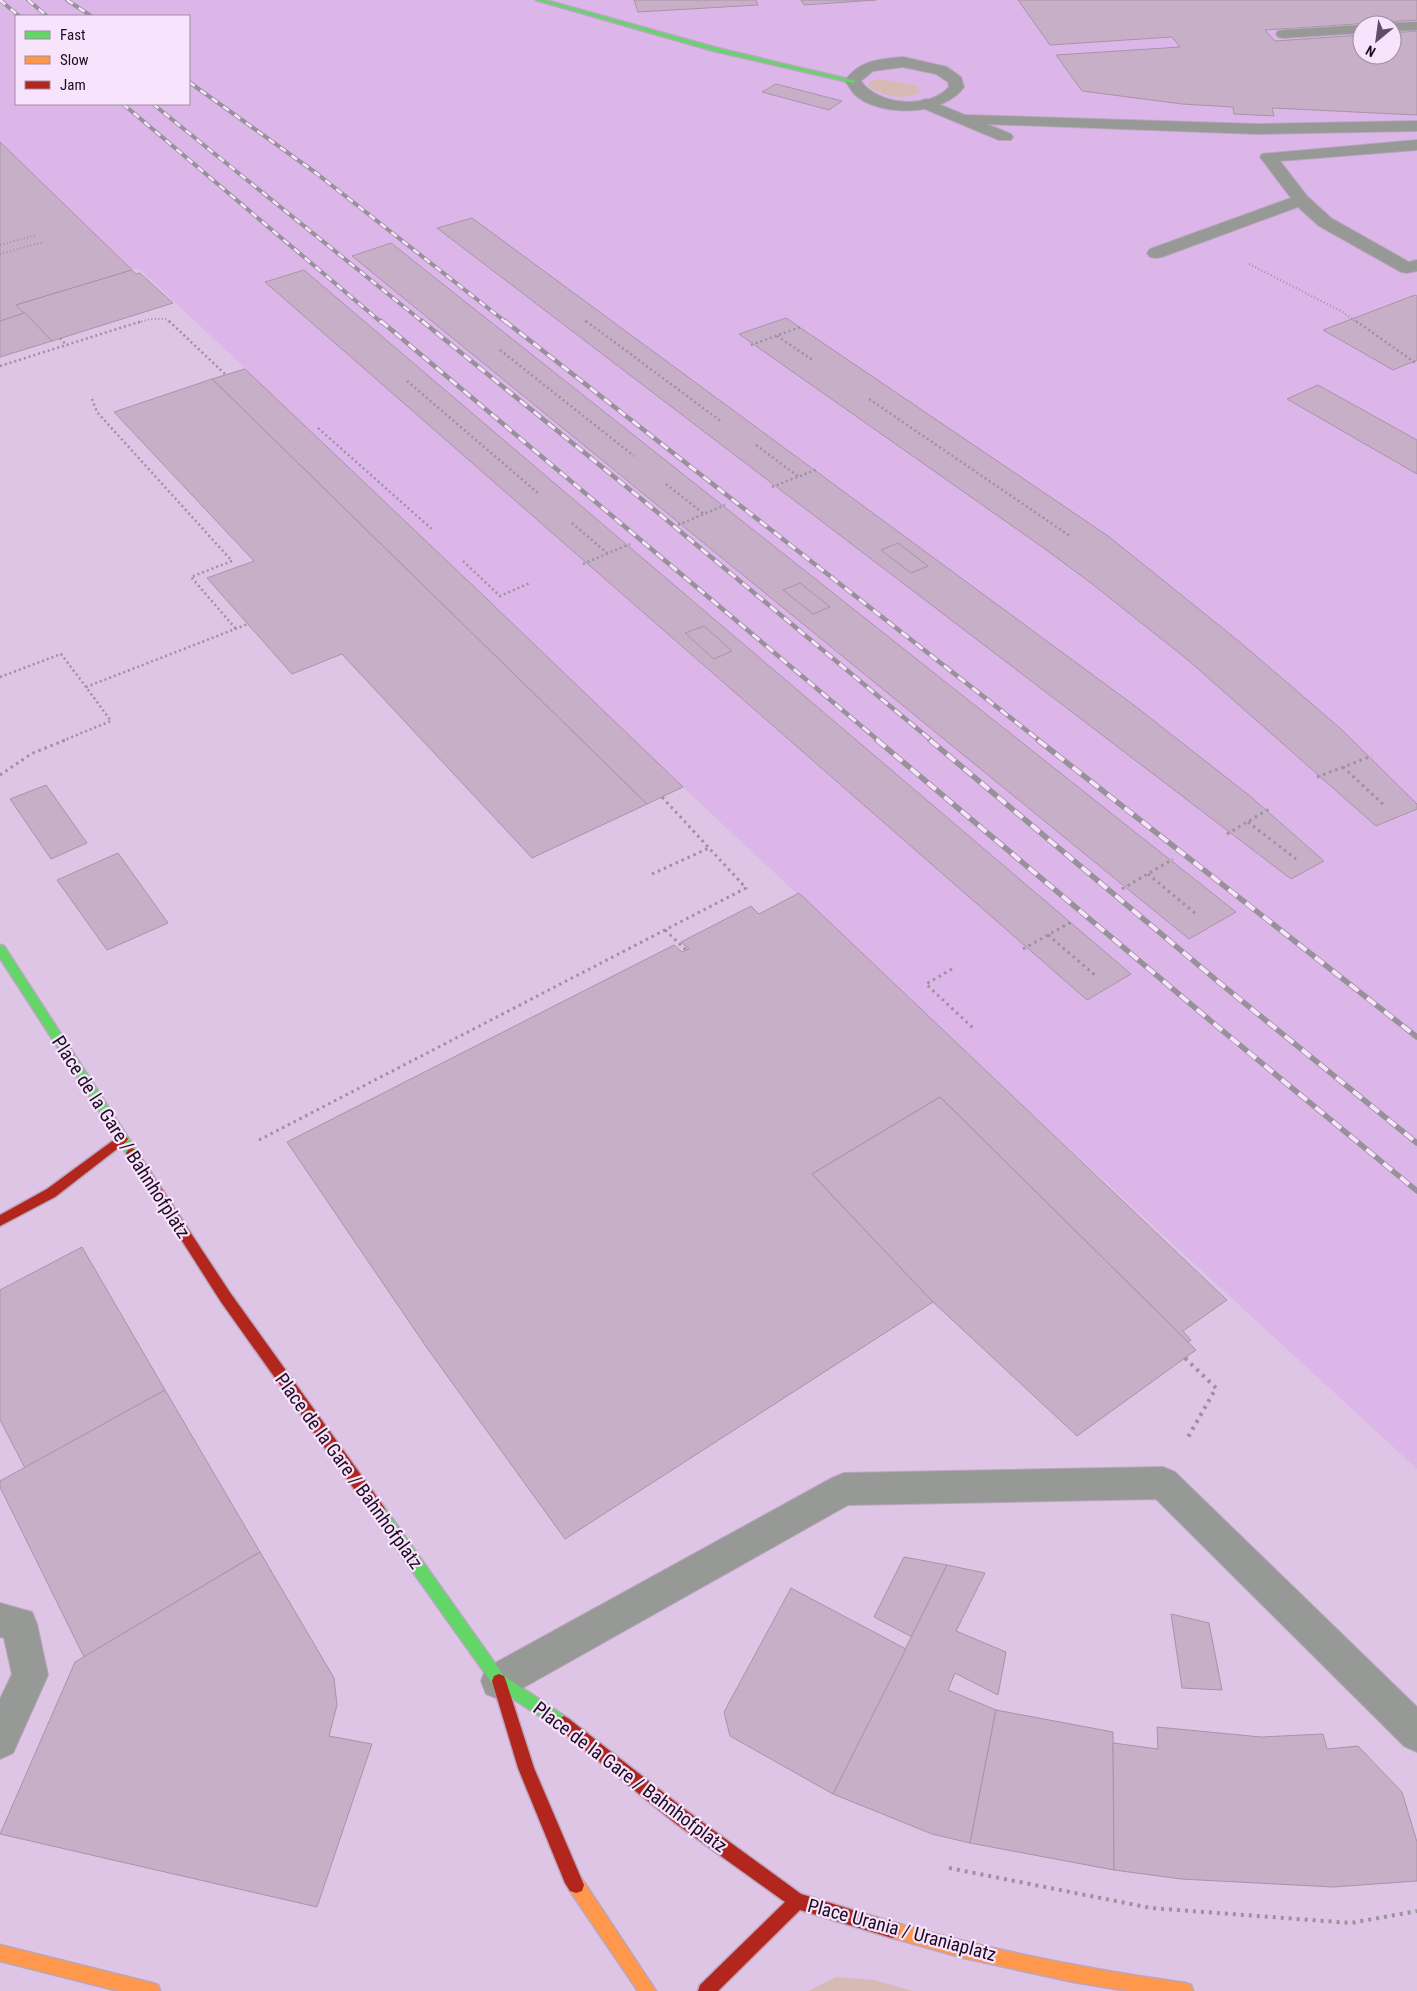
<svg xmlns="http://www.w3.org/2000/svg" width="1417" height="1991" viewBox="0 0 1417 1991" font-family="'Roboto Condensed',sans-serif">
	<style>
		.built { fill: #ddb6e9; fill-rule: evenodd }
		.green { fill: #d5bbb4 }
		.building { fill: #c7b0c7; stroke: #a993a9 }
		.lines { fill: none; stroke-linecap: round; stroke-linejoin: round }
		.lane-casing { stroke: #b9a6bf; stroke-width: 2 }
		.street-casing { stroke: #b9a6bf; stroke-width: 2 }
		.fast-casing { stroke: #b9a6bf; stroke-width: 3 }
		.slow-casing { stroke: #b9a6bf; stroke-width: 3 }
		.jam-casing { stroke: #b9a6bf; stroke-width: 3 }
		.path-far3 { stroke: #9a939d; stroke-width: 2; stroke-dasharray: 1 2.5; stroke-linecap: butt }
		.path-far2 { stroke: #9a939d; stroke-width: 2.5; stroke-dasharray: 2 3; stroke-linecap: butt }
		.path-far1 { stroke: #9a939d; stroke-width: 3; stroke-dasharray: 2.5 4; stroke-linecap: butt }
		.path { stroke: #9a939d; stroke-width: 4; stroke-dasharray: 3 5; stroke-linecap: butt }
		.lane { fill: #969995; fill-rule: evenodd }
		.street { fill: #969995; fill-rule: evenodd }
		.fast { fill: #63d668; fill-rule: evenodd }
		.slow { fill: #ff974d; fill-rule: evenodd }
		.jam { fill: #b3261e; fill-rule: evenodd }
		.rail-far2-casing { stroke: #97919a; stroke-width: 4 }
		.rail-far1-casing { stroke: #97919a; stroke-width: 4.5 }
		.rail-casing { stroke: #97919a; stroke-width: 5.5 }
		.rail-far2 { stroke: #f7e3fc; stroke-width: 2.5; stroke-dasharray: 7; stroke-linecap: butt }
		.rail-far1 { stroke: #f7e3fc; stroke-width: 3; stroke-dasharray: 9; stroke-linecap: butt }
		.rail { stroke: #f7e3fc; stroke-width: 4; stroke-dasharray: 11; stroke-linecap: butt }
		.labels { text-anchor: middle; dominant-baseline: central; stroke-width: 4.5; stroke-linejoin: round; paint-order: stroke }
		.near-street-label { font-size: 19px; fill: #1c0b21; stroke: #f7e3fc }
	</style>
	<rect width="100%" height="100%" fill="#dec5e5"/>
	<!-- built -->
	<path class="built" d="M0 0H1417V1469L986 1072 683 787 532 858 114 412 245 368 138 268 132 270 0 142ZM16 16H189V104H16ZM1362 25H1392V55H1362Z"/>
	<!-- green -->
	<g class="green">
		<path d="M881 79 915 85 919 87V92C907 102 880 95 868 86L871 81Z"/>
		<path d="M836 1977 874 1980 913 1991H808Z"/>
	</g>
	<!-- building -->
	<g class="building">
		<path d="M634 0H756L758 5 638 12Z"/>
		<path d="M801 0H876L804 5Z"/>
		<path d="M1018 0H1417V20L1265 30 1275 41 1362 35V55H1392V33L1417 31V115L1272 108 1274 116 1234 114 1233 107 1182 104 1082 91 1056 55 1180 47 1172 37 1050 45Z"/>
		<path d="M776 84 842 101 829 110 762 92Z"/>
		<path d="M0 142 132 270 16 305 25 313 0 321Z"/>
		<path d="M472 218 1135 706 1250 796 1324 861 1291 879 437 228Z"/>
		<path d="M391 243 1236 912 1189 939 352 256Z"/>
		<path d="M132 270 136 274 140 273 173 303 52 341 16 305Z"/>
		<path d="M304 270 1131 974 1087 1000 265 282Z"/>
		<path d="M1415 295 1417 296V360L1393 370 1323 330Z"/>
		<path d="M25 313 52 341 0 357V321Z"/>
		<path d="M786 318 1108 536 1241 643 1341 729 1417 804V809L1376 826 1188 660 1091 583 1045 549 739 334Z"/>
		<path d="M245 369 488 600 683 787 647 804 212 379Z"/>
		<path d="M212 379 647 804 532 858 342 654 292 674 207 578 254 561 114 412Z"/>
		<path d="M1318 385 1417 440V474L1287 399Z"/>
		<path d="M898 543 928 566 911 573 881 550Z"/>
		<path d="M800 583 830 607 813 614 783 590Z"/>
		<path d="M704 626 732 651 714 659 685 633Z"/>
		<path d="M46 785 87 843 51 859 10 799Z"/>
		<path d="M118 853 168 923 107 950 57 880Z"/>
		<path d="M799 893 1227 1300 1183 1331 1191 1340 1188 1342 940 1097 812 1174 933 1302 565 1539 427 1348 287 1142 674 945 682 952 686 950 689 949 681 942 751 906 759 914Z"/>
		<path d="M940 1097 1196 1350 1077 1436 933 1302 812 1174Z"/>
		<path d="M82 1247 165 1390 25 1468 0 1420V1290Z"/>
		<path d="M165 1390 260 1552 84 1657 0 1487V1481Z"/>
		<path d="M260 1552 334 1678 337 1705 329 1736 372 1744 317 1907 0 1834 75 1662Z"/>
		<path d="M904 1557 947 1565 912 1637 874 1617Z"/>
		<path d="M947 1565 985 1573 956 1631 1006 1652 998 1695 955 1673 948 1690 996 1710 970 1843 932 1834 833 1794Z"/>
		<path d="M791 1588 906 1649 833 1794 730 1736 724 1712Z"/>
		<path d="M1171 1614 1209 1623 1222 1690 1182 1688Z"/>
		<path d="M996 1710 1113 1732 1114 1870 970 1843Z"/>
		<path d="M1157 1727 1261 1737 1323 1734 1327 1749 1358 1746 1402 1792 1417 1842V1881L1333 1887 1181 1879 1114 1870 1113 1743 1158 1749Z"/>
	</g>
	<g class="lines">
		<!-- lane casing -->
		<g class="lane-casing">
			<g id="lane">
				<path d="M1417 22V30L1392 31V25H1386L1392 23Z"/>
				<path d="M1362 25V33L1283 38 1278 37 1276 34 1278 31 1283 30 1362 25H1364Z"/>
				<path d="M926 99 1011 134 1013 137 1011 140H999L920 107 918 104 920 101Z"/>
				<path d="M1163 1467 1175 1472 1417 1707V1752L1404 1746 1156 1499 848 1505 512 1694 499 1699 486 1694 481 1681 486 1668 832 1478 844 1473Z"/>
				<path d="M0 1603 32 1612 37 1624 48 1675 13 1753 0 1759V1699L12 1674 4 1638 0 1637Z"/>
			</g>
		</g>
		<!-- street casing -->
		<g class="street-casing">
			<g id="street">
				<path d="M903 57 947 67 961 77 964 87C944 116 879 118 854 94 851 90 848 85 845 81 859 60 880 59 903 57ZM903 67 936 74 948 82 949 87C929 110 877 105 861 81L873 71Z"/>
				<path d="M966 115 1257 124 1417 121V131L1257 134 960 123 958 120 960 117Z"/>
				<path d="M1417 140V150L1280 161 1307 196 1331 218 1409 262 1417 260V271L1407 273 1401 272 1319 226 1298 207 1162 257 1156 258 1150 257 1147 253 1150 249 1291 198 1260 157 1262 154Z"/>
			</g>
		</g>
		<!-- fast casing -->
		<g class="fast-casing">
			<g id="fast">
				<path d="M536 0H545L717 48 856 81 853 83 714 51Z"/>
				<path d="M0 945 4 946 136 1150 138 1153 136 1156 132 1158 128 1156 0 958Z"/>
				<path d="M379 1505 384 1507 504 1676 569 1719 572 1724 569 1729 564 1732 559 1729 494 1686 374 1517 372 1512 374 1507Z"/>
			</g>
		</g>
		<!-- slow casing -->
		<g class="slow-casing">
			<g id="slow">
				<path d="M576 1877 582 1879 656 1991H638L570 1891 568 1885 570 1879Z"/>
				<path d="M892 1922C988 1950 1086 1969 1185 1983L1191 1985 1193 1991H1128L1074 1982 964 1958 886 1936 884 1930 886 1924Z"/>
				<path d="M0 1945 152 1983 158 1985 160 1991H119L0 1961Z"/>
			</g>
		</g>
		<!-- jam casing -->
		<g class="jam-casing">
			<g id="jam">
				<path d="M122 1134 126 1136 128 1139 126 1142 55 1197 0 1226V1215L47 1189Z"/>
				<path d="M132 1148 136 1150 231 1294 384 1507 386 1512 384 1517 379 1519 374 1517 221 1302 128 1156 126 1153 128 1150Z"/>
				<path d="M499 1674 504 1676 506 1681 534 1768 584 1885 582 1891 576 1893 570 1891 565 1883 518 1768 492 1681 494 1676Z"/>
				<path d="M564 1716 569 1719 687 1811 801 1894 898 1924 900 1930 898 1936 892 1938 800 1910 718 1991H698L700 1985 785 1902 675 1823 559 1729 556 1724 559 1719Z"/>
			</g>
		</g>
		<!-- path-far3 -->
		<g class="path-far3">
			<path d="M0 245 37 235"/>
			<path d="M0 254 44 242"/>
			<path d="M1249 264 1341 311 1358 323"/>
			<path d="M585 321 587 323"/>
			<path d="M138 323 150 319H166L170 323"/>
		</g>
		<!-- path-far2 -->
		<g class="path-far2">
			<path d="M169 321 226 375"/>
			<path d="M586 321 722 422"/>
			<path d="M1356 321 1417 364"/>
			<path d="M777 336 814 361"/>
			<path d="M60 338 67 346"/>
			<path d="M751 345 803 326"/>
			<path d="M500 350 634 456"/>
			<path d="M0 366 142 321"/>
			<path d="M407 381 538 493"/>
			<path d="M92 399 97 412 232 561 191 577 236 629"/>
			<path d="M869 399 1070 536"/>
			<path d="M318 428 434 531"/>
			<path d="M756 445 799 477"/>
			<path d="M666 484 704 514"/>
			<path d="M772 487 818 469"/>
			<path d="M572 523 607 553"/>
			<path d="M678 525 725 505"/>
			<path d="M463 561 500 596 530 583"/>
			<path d="M583 564 630 544"/>
			<path d="M0 677 61 654 86 687"/>
			<path d="M62 741 111 721 86 687 248 624"/>
		</g>
		<!-- path-far1 -->
		<g class="path-far1">
			<path d="M1343 767 1385 806"/>
			<path d="M0 775 31 754 65 740"/>
			<path d="M1317 777 1372 756"/>
			<path d="M1248 822 1296 859"/>
			<path d="M1227 834 1269 809"/>
			<path d="M652 874 709 848"/>
			<path d="M1148 874 1196 914"/>
			<path d="M1122 889 1173 859"/>
			<path d="M665 930 686 950"/>
			<path d="M1048 935 1096 976"/>
			<path d="M1023 949 1073 921"/>
			<path d="M952 969 926 984 974 1029"/>
			<path d="M259 1140 746 888 662 797"/>
		</g>
		<!-- path -->
		<g class="path">
			<path d="M1185 1358 1216 1388 1187 1439"/>
			<path d="M949 1868 1151 1908 1351 1923 1417 1911"/>
		</g>
		<!-- lane -->
		<use href="#lane" class="lane"/>
		<!-- street -->
		<use href="#street" class="street"/>
		<!-- fast -->
		<use href="#fast" class="fast"/>
		<!-- slow -->
		<use href="#slow" class="slow"/>
		<!-- jam -->
		<use href="#jam" class="jam"/>
		<!-- rail-far2 casing -->
		<g class="rail-far2-casing">
			<g id="rail-far2">
				<path d="M0 0 19 16"/>
				<path d="M28 0 47 16"/>
				<path d="M67 0 91 16"/>
				<path d="M189 82 316 173 507 323"/>
				<path d="M123 104 382 323"/>
				<path d="M153 104 424 323"/>
			</g>
		</g>
		<!-- rail-far1 casing -->
		<g class="rail-far1-casing">
			<g id="rail-far1">
				<path d="M381 321 879 741"/>
				<path d="M422 321 639 497 932 741"/>
				<path d="M505 321 1040 741"/>
			</g>
		</g>
		<!-- rail casing -->
		<g class="rail-casing">
			<g id="rail">
				<path d="M877 740 1218 1027 1417 1191"/>
				<path d="M930 740 1221 984 1417 1143"/>
				<path d="M1038 740 1417 1037"/>
			</g>
		</g>
		<!-- rail-far2 -->
		<use href="#rail-far2" class="rail-far2"/>
		<!-- rail-far1 -->
		<use href="#rail-far1" class="rail-far1"/>
		<!-- rail -->
		<use href="#rail" class="rail"/>
	</g>
	<g class="labels">
		<!-- near-street labels -->
		<g class="near-street-label">
			<text transform="translate(121 1137) rotate(57)">Place de la Gare / Bahnhofplatz</text>
			<text transform="translate(349 1471) rotate(54)">Place de la Gare / Bahnhofplatz</text>
			<text transform="translate(630 1777) rotate(37)">Place de la Gare / Bahnhofplatz</text>
			<text transform="translate(902 1930) rotate(15)">Place Urania / Uraniaplatz</text>
		</g>
	</g>
	<!-- legend -->
	<rect x="15" y="15" width="175" height="90" fill="#f7e3fc" stroke="#9f8da4"/>
	<rect x="25" y="31" width="25" height="8" fill="#63d668" stroke="#9f8da4"/>
	<text x="60" y="40" font-size="15" fill="#1c0b21">Fast</text>
	<rect x="25" y="56" width="25" height="8" fill="#ff974d" stroke="#9f8da4"/>
	<text x="60" y="65" font-size="15" fill="#1c0b21">Slow</text>
	<rect x="25" y="81" width="25" height="8" fill="#b3261e" stroke="#9f8da4"/>
	<text x="60" y="90" font-size="15" fill="#1c0b21">Jam</text>
	<!-- north arrow -->
	<g transform="translate(1377 40) rotate(209)"><circle r="24" fill="#f7e3fc" stroke="#9f8da4"/>
	<path d="M0-4L9 19L0 12L-9 19Z" fill="#604c66"/>
	<text y="-8" font-size="14" font-weight="bold" text-anchor="middle" fill="#1c0b21">N</text>
	</g>
</svg>
